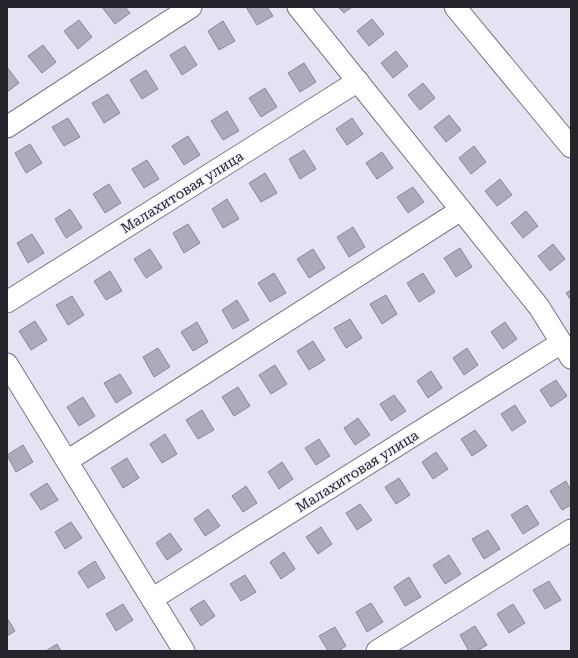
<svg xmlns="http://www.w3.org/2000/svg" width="578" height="658" viewBox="0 0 578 658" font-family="'Roboto Serif',serif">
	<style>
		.building { fill: #acabba; stroke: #8c8a99 }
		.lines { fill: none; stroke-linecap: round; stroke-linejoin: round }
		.minor-casing { stroke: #787684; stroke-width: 23 }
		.minor { stroke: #fff; stroke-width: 21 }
		.labels { text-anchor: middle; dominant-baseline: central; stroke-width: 3; stroke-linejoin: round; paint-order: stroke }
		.street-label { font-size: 14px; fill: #24242a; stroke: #f1f0fd }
	</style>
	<rect width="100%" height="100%" fill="#e4e2f3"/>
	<!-- building -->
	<g class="building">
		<path d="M102 7H125L130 13 115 24Z"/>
		<path d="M246 7H267L273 16 257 25Z"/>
		<path d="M338 7H352L344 13Z"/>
		<path d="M372 19 384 34 369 46 357 31Z"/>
		<path d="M79 20 92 37 78 49 64 31Z"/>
		<path d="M223 21 235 41 219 50 208 31Z"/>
		<path d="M43 45 56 62 42 73 28 56Z"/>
		<path d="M185 46 197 65 182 75 170 55Z"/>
		<path d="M396 51 408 66 393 78 381 63Z"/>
		<path d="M304 63 316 82 300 92 288 73Z"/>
		<path d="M7 67 19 83 7 92Z"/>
		<path d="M146 70 158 89 142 99 130 80Z"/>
		<path d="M423 83 435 98 420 110 408 95Z"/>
		<path d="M265 88 277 107 261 117 249 98Z"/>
		<path d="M108 94 120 113 104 123 92 103Z"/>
		<path d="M227 111 239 131 223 140 211 121Z"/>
		<path d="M449 115 461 130 446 142 434 127Z"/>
		<path d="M68 118 80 137 64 146 52 127Z"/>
		<path d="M352 118 363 134 347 145 336 129Z"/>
		<path d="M188 136 200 155 184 165 172 146Z"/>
		<path d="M30 144 42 163 26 173 15 153Z"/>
		<path d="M474 146 486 162 471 174 459 158Z"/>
		<path d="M304 150 316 169 300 179 289 159Z"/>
		<path d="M382 152 393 168 377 179 366 163Z"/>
		<path d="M147 160 159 179 144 188 132 169Z"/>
		<path d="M265 173 277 193 261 202 249 183Z"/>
		<path d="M500 179 512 195 497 206 485 191Z"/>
		<path d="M109 184 121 203 105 213 93 194Z"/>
		<path d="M413 187 424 202 408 213 397 197Z"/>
		<path d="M227 199 239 219 223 228 212 209Z"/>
		<path d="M70 209 82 228 66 238 55 219Z"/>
		<path d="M526 211 538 226 523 238 511 223Z"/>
		<path d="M188 224 200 243 184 253 173 233Z"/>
		<path d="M353 227 365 247 349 257 337 237Z"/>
		<path d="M32 234 44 253 28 263 17 243Z"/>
		<path d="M553 244 565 259 550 271 538 256Z"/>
		<path d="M460 248 472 267 456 277 444 258Z"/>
		<path d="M150 249 162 268 146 278 134 259Z"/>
		<path d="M313 249 325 268 309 278 297 259Z"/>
		<path d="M110 271 122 291 106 300 94 281Z"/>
		<path d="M274 273 286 293 270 302 258 283Z"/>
		<path d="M423 273 435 292 419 302 407 283Z"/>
		<path d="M571 290V300L566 293Z"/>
		<path d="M386 295 397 314 382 324 370 304Z"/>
		<path d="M72 296 84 315 68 325 56 305Z"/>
		<path d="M237 300 249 320 233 329 222 310Z"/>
		<path d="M350 319 362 338 346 348 334 328Z"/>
		<path d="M35 321 47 340 31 350 19 331Z"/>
		<path d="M197 322 208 342 193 351 181 332Z"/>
		<path d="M505 322 517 339 503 349 491 332Z"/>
		<path d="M313 341 325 360 309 370 297 351Z"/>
		<path d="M158 348 170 367 154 377 143 357Z"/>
		<path d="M467 348 478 365 464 375 453 358Z"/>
		<path d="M275 365 287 384 271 394 259 375Z"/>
		<path d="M431 371 442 388 428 398 417 381Z"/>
		<path d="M120 374 132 393 116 403 104 383Z"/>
		<path d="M556 380 567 396 551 407 540 390Z"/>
		<path d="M238 387 250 406 234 416 222 397Z"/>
		<path d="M394 395 406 411 391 421 380 404Z"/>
		<path d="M83 397 95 416 79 426 67 407Z"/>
		<path d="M515 405 526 422 512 431 501 414Z"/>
		<path d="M202 410 214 430 198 439 186 420Z"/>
		<path d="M358 418 370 435 355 445 344 428Z"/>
		<path d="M475 430 487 446 472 456 461 439Z"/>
		<path d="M165 434 177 454 162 463 150 444Z"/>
		<path d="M319 439 330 456 316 465 305 448Z"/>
		<path d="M23 445 33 462 16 472 7 455Z"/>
		<path d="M436 452 448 469 433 479 422 462Z"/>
		<path d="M127 458 139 478 123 488 111 468Z"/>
		<path d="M282 462 293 479 279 489 268 472Z"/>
		<path d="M399 478 410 495 396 504 385 487Z"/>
		<path d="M566 481 571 490V505L562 510 550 491Z"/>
		<path d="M47 483 58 500 41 510 30 494Z"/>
		<path d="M246 486 257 503 243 512 232 496Z"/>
		<path d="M360 504 372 520 357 530 346 513Z"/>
		<path d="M527 505 539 524 523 534 511 515Z"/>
		<path d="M208 509 220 526 205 536 194 519Z"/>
		<path d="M71 522 82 538 65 549 55 532Z"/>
		<path d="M321 527 332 544 318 554 306 537Z"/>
		<path d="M488 530 500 549 484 559 472 539Z"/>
		<path d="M170 533 182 550 167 560 156 543Z"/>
		<path d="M284 552 295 569 281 579 270 562Z"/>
		<path d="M449 555 461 574 445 584 433 565Z"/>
		<path d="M95 561 105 578 88 588 78 572Z"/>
		<path d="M245 575 256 592 241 601 230 584Z"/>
		<path d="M409 577 421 597 405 606 394 587Z"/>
		<path d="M549 581 561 600 545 609 533 590Z"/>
		<path d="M204 600 215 616 201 626 190 609Z"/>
		<path d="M371 603 383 622 367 632 356 612Z"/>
		<path d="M123 604 133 620 116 631 106 614Z"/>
		<path d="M513 604 525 623 509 633 497 614Z"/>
		<path d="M7 618 15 631 7 636Z"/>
		<path d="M475 626 487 645 477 651H469L460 635Z"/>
		<path d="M335 627 346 646 338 651H328L319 636Z"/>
		<path d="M57 644 61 651H46Z"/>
	</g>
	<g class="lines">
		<!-- minor casing -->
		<g class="minor-casing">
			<g id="minor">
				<path d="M298 7 539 307 571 358"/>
				<path d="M455 7 571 147"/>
				<path d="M7 127 191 7"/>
				<path d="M7 302 358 81"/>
				<path d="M7 364 184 651"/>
				<path d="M67 461 461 210"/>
				<path d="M152 599 561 343"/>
				<path d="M377 651 571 530"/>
			</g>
		</g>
		<!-- minor -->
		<use href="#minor" class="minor"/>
	</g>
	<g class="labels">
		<!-- street labels -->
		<g class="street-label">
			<text transform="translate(182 192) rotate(-32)">Малахитовая улица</text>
			<text transform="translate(357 471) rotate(-32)">Малахитовая улица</text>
		</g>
	</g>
	<!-- border -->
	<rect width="578" height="658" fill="none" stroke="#24242a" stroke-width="16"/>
</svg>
